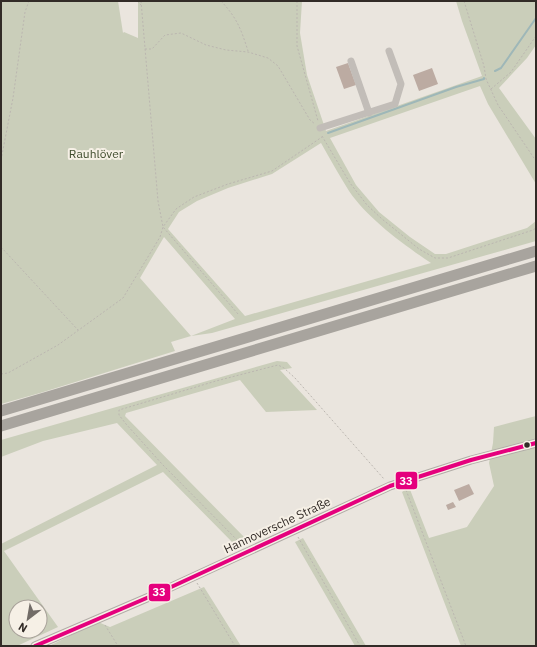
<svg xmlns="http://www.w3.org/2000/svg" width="537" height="647" viewBox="0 0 537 647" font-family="'IBM Plex Sans',sans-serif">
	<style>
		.green { fill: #caceba; fill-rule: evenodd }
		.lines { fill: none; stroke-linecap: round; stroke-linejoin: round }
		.stream { stroke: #9eb7b8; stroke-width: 2 }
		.building { fill: #bcaba2 }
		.path { stroke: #bbb6b0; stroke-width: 1; stroke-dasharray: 2 2; stroke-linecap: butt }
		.minor { stroke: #c2bdb8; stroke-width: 7 }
		.major { stroke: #b1aca7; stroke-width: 9 }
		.highway { stroke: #a8a49e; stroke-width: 11 }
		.bus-1-casing { stroke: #f6f0e6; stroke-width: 7 }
		.bus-1 { stroke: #e5007d; stroke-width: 4 }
		.bus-dot { fill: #322b27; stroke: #f6f0e6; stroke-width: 1.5 }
		.labels { text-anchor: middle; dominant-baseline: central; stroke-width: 4; stroke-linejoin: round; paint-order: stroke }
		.park-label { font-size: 12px; fill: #404d2e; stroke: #f6f0e6 }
		.street-label { font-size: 12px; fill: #322b27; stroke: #f6f0e6 }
		.line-badge { stroke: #f6f0e6; stroke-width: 1.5 }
		.badge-label { font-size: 11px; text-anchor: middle; font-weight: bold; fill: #fff }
	</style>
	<rect width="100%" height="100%" fill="#eae5de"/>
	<!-- green -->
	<g class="green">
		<path d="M1 1H118L123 33 124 32 138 38V1H302L300 33 307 75 326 131 482 76 462 21 456 1H536V45L527 58 499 88 536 139V184L488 104 480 86 330 138 356 185 379 212 410 237 435 254H446L489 240 527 228 536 221V241L212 333 191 336 171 342 175 351 40 393 1 404ZM321 143C330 159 339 175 349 191 367 218 404 245 431 263L245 316 168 229 179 212 197 201 228 188 272 174ZM164 237 235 319 191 336 140 278Z"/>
		<path d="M277 361 287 362 292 368 280 370 317 410 266 412 240 380 126 413 125 416 249 542 238 548 163 472 4 551 58 627 17 646H1V544L157 465 117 423 43 441 1 457V440ZM16 607H40V631H16Z"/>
		<path d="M536 416V646H461L402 492 409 487 429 538 467 527 494 486 489 463 493 443 494 427Z"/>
		<path d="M303 538 366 646H355L295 542Z"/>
		<path d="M204 587 241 646H49L98 622 110 627Z"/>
	</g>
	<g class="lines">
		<!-- stream -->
		<g class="stream">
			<path d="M495 71 501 68 536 18"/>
			<path d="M328 133 456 87 484 79V78"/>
		</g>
	</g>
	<!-- building -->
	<g class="building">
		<path d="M348 63 356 85 344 89 336 67Z"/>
		<path d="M432 68 438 84 419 91 413 75Z"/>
		<path d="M469 484 474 494 459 501 454 490Z"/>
		<path d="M453 502 456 507 448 510 446 505Z"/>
	</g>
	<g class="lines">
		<!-- path -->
		<g class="path">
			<path d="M137 1 141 5"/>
			<path d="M141 1 158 201 163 227 238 314"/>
			<path d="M221 1C237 18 241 29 248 51"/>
			<path d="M297 1V46L318 121"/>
			<path d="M464 1 484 66 486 79 498 105 536 161"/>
			<path d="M145 49H152L165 35 181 33 206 45 226 50 248 52 268 58 278 66 310 120 315 124"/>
			<path d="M491 89 511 72 536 36"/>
			<path d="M322 136 350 183 367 205 382 219 419 249 435 258H448L533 230 536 228"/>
			<path d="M1 160 13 98 25 12 29 1"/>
			<path d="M1 247 78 330"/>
			<path d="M1 374 8 373 58 345 123 298 160 237 163 227 176 209 194 197 228 184 272 171 322 137"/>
			<path d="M406 490 466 646"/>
			<path d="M298 537 360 646"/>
			<path d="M243 546 162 464 126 424 119 415V410L216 381 278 365 284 368 295 378 384 479"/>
			<path d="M197 583 235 646"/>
			<path d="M105 625 118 646"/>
		</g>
		<!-- minor -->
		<g class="minor">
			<path d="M351 61 369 113"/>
			<path d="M320 128 395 104 401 84 389 51"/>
		</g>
		<!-- major -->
		<path class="major" d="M35 646 156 594 390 486 471 460 536 443"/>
		<!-- highway -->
		<g class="highway">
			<path d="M1 411 536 251"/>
			<path d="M1 426 536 266"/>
		</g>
		<!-- bus-1 casing -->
		<g class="bus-1-casing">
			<path id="bus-1" d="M35 646 156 594 390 486 471 460 536 443"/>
		</g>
		<!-- bus-1 -->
		<use href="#bus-1" class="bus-1"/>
	</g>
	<!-- markers -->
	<circle class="bus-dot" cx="527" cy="445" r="3.5"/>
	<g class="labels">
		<!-- park labels -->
		<g class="park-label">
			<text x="96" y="153">Rauhlöver</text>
		</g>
		<!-- street labels -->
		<g class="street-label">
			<text transform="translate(277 525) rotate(-25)">Hannoversche Straße</text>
		</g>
	</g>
	<g class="line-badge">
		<rect x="395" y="471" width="23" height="19" rx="4" fill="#e5007d"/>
		<rect x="148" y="583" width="23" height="19" rx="4" fill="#e5007d"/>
	</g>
	<g class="badge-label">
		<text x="406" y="485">33</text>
		<text x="159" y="596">33</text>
	</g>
	<!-- border -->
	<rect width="537" height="647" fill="none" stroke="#322b27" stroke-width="4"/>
	<!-- north arrow -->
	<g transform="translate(28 619) rotate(211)"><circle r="19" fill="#f6f0e6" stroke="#a8a19a"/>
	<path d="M0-3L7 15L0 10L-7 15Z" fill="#726c67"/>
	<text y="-6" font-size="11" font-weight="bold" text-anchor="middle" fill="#322b27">N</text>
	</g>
</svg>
